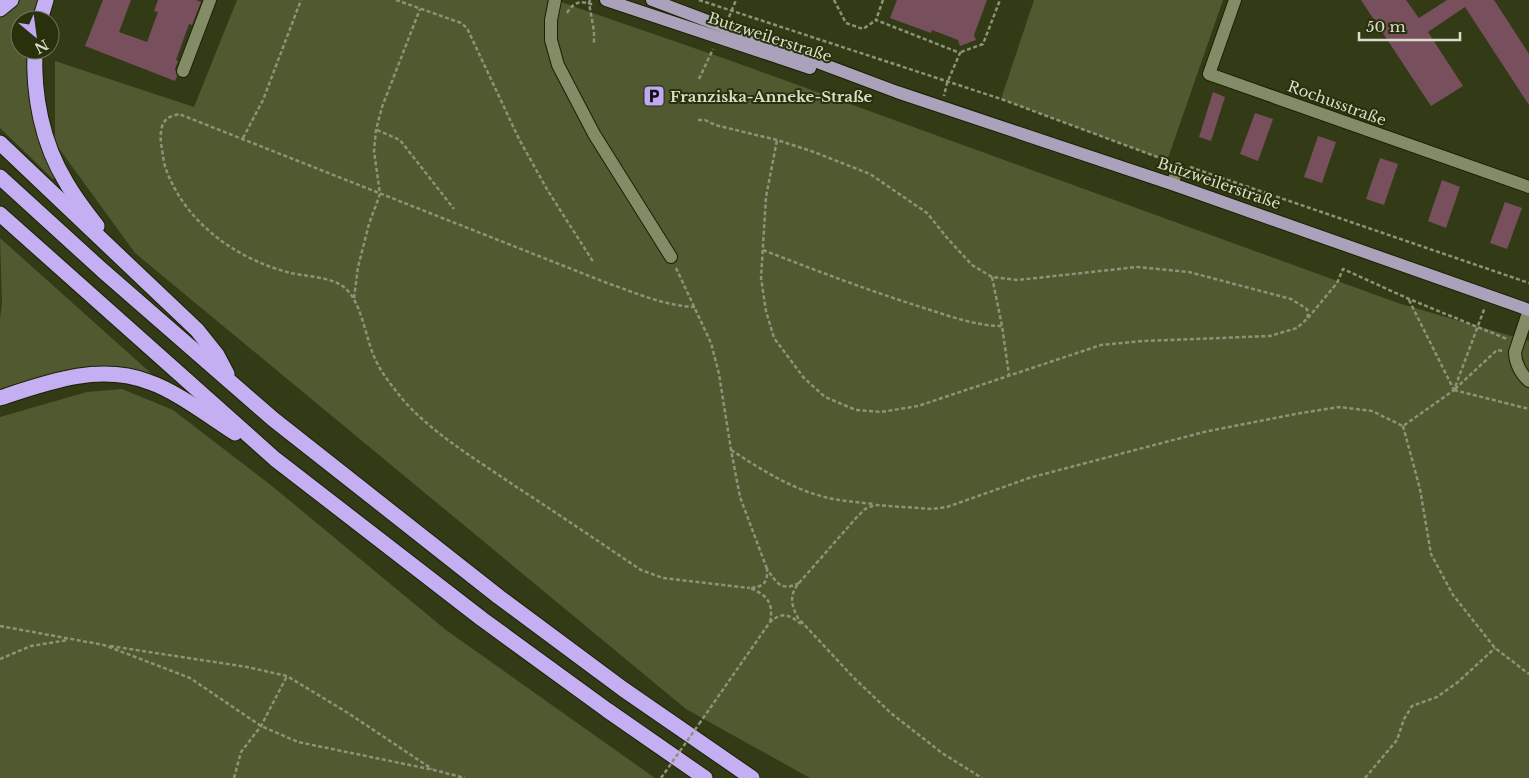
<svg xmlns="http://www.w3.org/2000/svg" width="1529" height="778" viewBox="0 0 1529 778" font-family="'Libre Baskerville',serif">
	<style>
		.green { fill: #505930 }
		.building { fill: #78505d }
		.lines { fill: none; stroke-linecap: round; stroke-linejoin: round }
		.minor-casing { stroke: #1b2100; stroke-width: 14 }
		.major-casing { stroke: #1b2100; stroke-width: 14 }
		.highway-casing { stroke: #1b2100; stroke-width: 17 }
		.path { stroke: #8d9378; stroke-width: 2.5; stroke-dasharray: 4 2.5; stroke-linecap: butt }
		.minor { stroke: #838c66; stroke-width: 12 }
		.major { stroke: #aaa1ba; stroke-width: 12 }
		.highway { stroke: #c4aff2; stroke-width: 15 }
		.path-bridge { stroke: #8d9378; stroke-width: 2.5; stroke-dasharray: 4 2.5; stroke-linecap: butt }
		.labels { text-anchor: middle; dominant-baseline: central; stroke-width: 4; stroke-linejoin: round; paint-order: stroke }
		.street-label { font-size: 15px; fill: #d9deca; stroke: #29300c }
		.poi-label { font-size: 15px; font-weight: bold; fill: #d9deca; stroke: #29300c; text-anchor: start }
	</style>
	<rect width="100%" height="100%" fill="#333a16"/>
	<!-- green -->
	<g class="green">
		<path d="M20 0H38L33 20H20V50H28C25 97 34 135 56 176L53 179 0 128V17Z"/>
		<path d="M237 0H555L726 59 1398 303 1529 341V778H810L686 709 135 253 55 143V61L194 107Z"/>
		<path d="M1034 0H1223L1167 161 1001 99Z"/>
		<path d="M0 238 153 375 152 376 77 369 62 372 0 392V319L2 303Z"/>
		<path d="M122 389 173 410 272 486 446 630 655 778H0V417L87 392Z"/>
	</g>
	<!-- building -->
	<g class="building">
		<path d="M103 0H131L119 32 147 42 158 12 154 11 158 0H196L201 2 192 25 189 24 176 60 178 61 175 69 177 76 175 81 85 46Z"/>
		<path d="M897 0H987L974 35 976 40 960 46 958 40 932 30 931 33 890 18Z"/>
		<path d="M1361 0H1406L1419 18 1447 0H1494L1529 54V105L1465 7 1428 32 1463 86 1431 106Z"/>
		<path d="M1213 92 1225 97 1211 141 1199 137Z"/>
		<path d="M1255 113 1273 119 1258 161 1240 154Z"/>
		<path d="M1318 136 1336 142 1322 183 1304 177Z"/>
		<path d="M1380 158 1398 164 1384 205 1366 199Z"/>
		<path d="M1442 180 1460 187 1446 228 1428 221Z"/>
		<path d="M1505 202 1522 208 1507 249 1490 243Z"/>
	</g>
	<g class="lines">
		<!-- minor casing -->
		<g class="minor-casing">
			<g id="minor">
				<path d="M555 0 551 20V40L558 65 594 134 671 257"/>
				<path d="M1235 0 1209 74 1529 187"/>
				<path d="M183 71 210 0"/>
				<path d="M1172 184 1178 168"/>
				<path d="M1529 310 1515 352C1515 363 1521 374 1529 381"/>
			</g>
		</g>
		<!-- major casing -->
		<g class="major-casing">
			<g id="major">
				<path d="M606 0 810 68"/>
				<path d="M652 0 897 92 1172 184 1529 310"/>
			</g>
		</g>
		<!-- highway casing -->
		<g class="highway-casing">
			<g id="highway">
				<path d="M0 9 11 0"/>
				<path d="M40 20 46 0"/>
				<path d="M35 50C33 95 42 143 66 182 75 198 86 212 97 226"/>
				<path d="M0 143 197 330 217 355 227 374"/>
				<path d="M0 177 102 270 273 419 499 597 623 689 752 778"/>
				<path d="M0 214 275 459 482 619 607 710 705 778"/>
				<path d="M0 398C48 382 99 363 149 382 176 391 210 417 235 433"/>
			</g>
		</g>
		<!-- path -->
		<g class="path">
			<path d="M396 0 461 23 467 28 519 139 548 191 594 263"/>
			<path d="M590 0 589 3 594 31V44"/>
			<path d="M699 0 1001 99 1168 161"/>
			<path d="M834 0 846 23 863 29 876 20"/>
			<path d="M883 0 876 20 960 53 947 83 944 96"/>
			<path d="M567 13C575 0 581 1 595 5"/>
			<path d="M729 17 736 0"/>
			<path d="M961 52 983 44 1000 0"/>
			<path d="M699 79 713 49"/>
			<path d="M698 120H705L715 125 777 140 814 152 870 174 927 213 948 239 972 265 992 277 1018 280 1137 267 1189 272 1291 299 1307 309 1308 318 1297 328 1270 336 1143 341 1101 345 918 406 881 412 856 410 825 397 804 378 774 338 766 311 761 278 766 197 777 140"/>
			<path d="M377 130 400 140 454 209"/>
			<path d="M243 138 263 100 301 0"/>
			<path d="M1190 167 1529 283"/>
			<path d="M763 250C817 271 870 291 924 308 949 316 976 326 1002 326"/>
			<path d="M676 268 711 343 719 374 731 450 740 497 767 569"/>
			<path d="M992 277 1002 326 1009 375"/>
			<path d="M354 298 358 267 369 224 380 194 374 151 376 130 382 107 420 9"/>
			<path d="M1409 300 1454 390"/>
			<path d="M695 307C665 306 636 293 607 283L179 114C176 115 171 116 168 118 159 124 160 140 162 149 163 157 164 165 167 172 187 223 235 258 287 272 305 277 331 276 345 288 361 302 365 334 373 354 380 372 392 386 404 401 435 435 474 458 512 484 555 512 598 541 641 570L663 578 750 588"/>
			<path d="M1308 318 1337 283 1343 269 1409 299 1507 339"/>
			<path d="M1455 389 1497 350 1504 351"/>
			<path d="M1454 390 1529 409"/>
			<path d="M1403 426 1420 489 1431 554 1453 595 1495 648 1529 674"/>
			<path d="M731 450C759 468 788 487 821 496 838 501 856 502 874 504"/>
			<path d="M799 583 856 518 865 509 875 505 932 509 947 507 1029 478 1120 454 1204 432 1301 413 1339 407 1372 411 1403 426 1454 390 1485 307"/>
			<path d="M770 622C774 603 767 595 750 588 763 587 768 583 767 569 777 583 781 592 799 583 789 595 791 605 798 618L854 678 892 714 942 753 982 778"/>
			<path d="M0 626 104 645 190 678 261 726 298 742 434 770 465 778"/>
			<path d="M110 646 247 667 287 676 348 713 432 769"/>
			<path d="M0 659 31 646 68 640"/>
			<path d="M699 724 770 622C782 611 790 615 801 624"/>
			<path d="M234 778 241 752 261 726 287 676"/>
			<path d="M1365 778 1397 740 1404 719 1412 706 1437 697 1458 682 1495 648"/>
		</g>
		<!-- minor -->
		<use href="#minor" class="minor"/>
		<!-- major -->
		<use href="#major" class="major"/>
		<!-- highway -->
		<use href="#highway" class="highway"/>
		<!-- path-bridge -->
		<path class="path-bridge" d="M661 778 699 724"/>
	</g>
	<!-- icons -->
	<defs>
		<g id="parking-square" transform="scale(1.125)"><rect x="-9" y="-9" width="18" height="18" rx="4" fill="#c0a8f3" stroke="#29300c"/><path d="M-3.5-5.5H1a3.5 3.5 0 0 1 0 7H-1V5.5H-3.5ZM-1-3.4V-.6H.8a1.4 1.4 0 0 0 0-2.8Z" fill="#111"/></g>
	</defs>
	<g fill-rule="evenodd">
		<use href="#parking-square" x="654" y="96"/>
	</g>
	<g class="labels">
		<!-- street labels -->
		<g class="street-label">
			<text transform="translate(770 37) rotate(18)">Butzweilerstraße</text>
			<text transform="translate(1337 103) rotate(20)">Rochusstraße</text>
			<text transform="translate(1219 183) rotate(19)">Butzweilerstraße</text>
		</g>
		<!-- poi labels -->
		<g class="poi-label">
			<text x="670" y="96">Franziska-Anneke-Straße</text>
		</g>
	</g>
	<!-- north arrow -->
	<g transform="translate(35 35) rotate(151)"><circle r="24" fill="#29300c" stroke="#6f7658"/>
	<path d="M0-4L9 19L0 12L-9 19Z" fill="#c0a8f3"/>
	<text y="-8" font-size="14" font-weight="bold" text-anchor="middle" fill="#d9deca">N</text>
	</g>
	<!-- scale -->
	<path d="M1359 32v8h101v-8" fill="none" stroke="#d9deca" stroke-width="2.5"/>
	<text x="1366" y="32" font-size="15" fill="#d9deca" stroke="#29300c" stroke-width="4" paint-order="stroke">50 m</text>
</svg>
